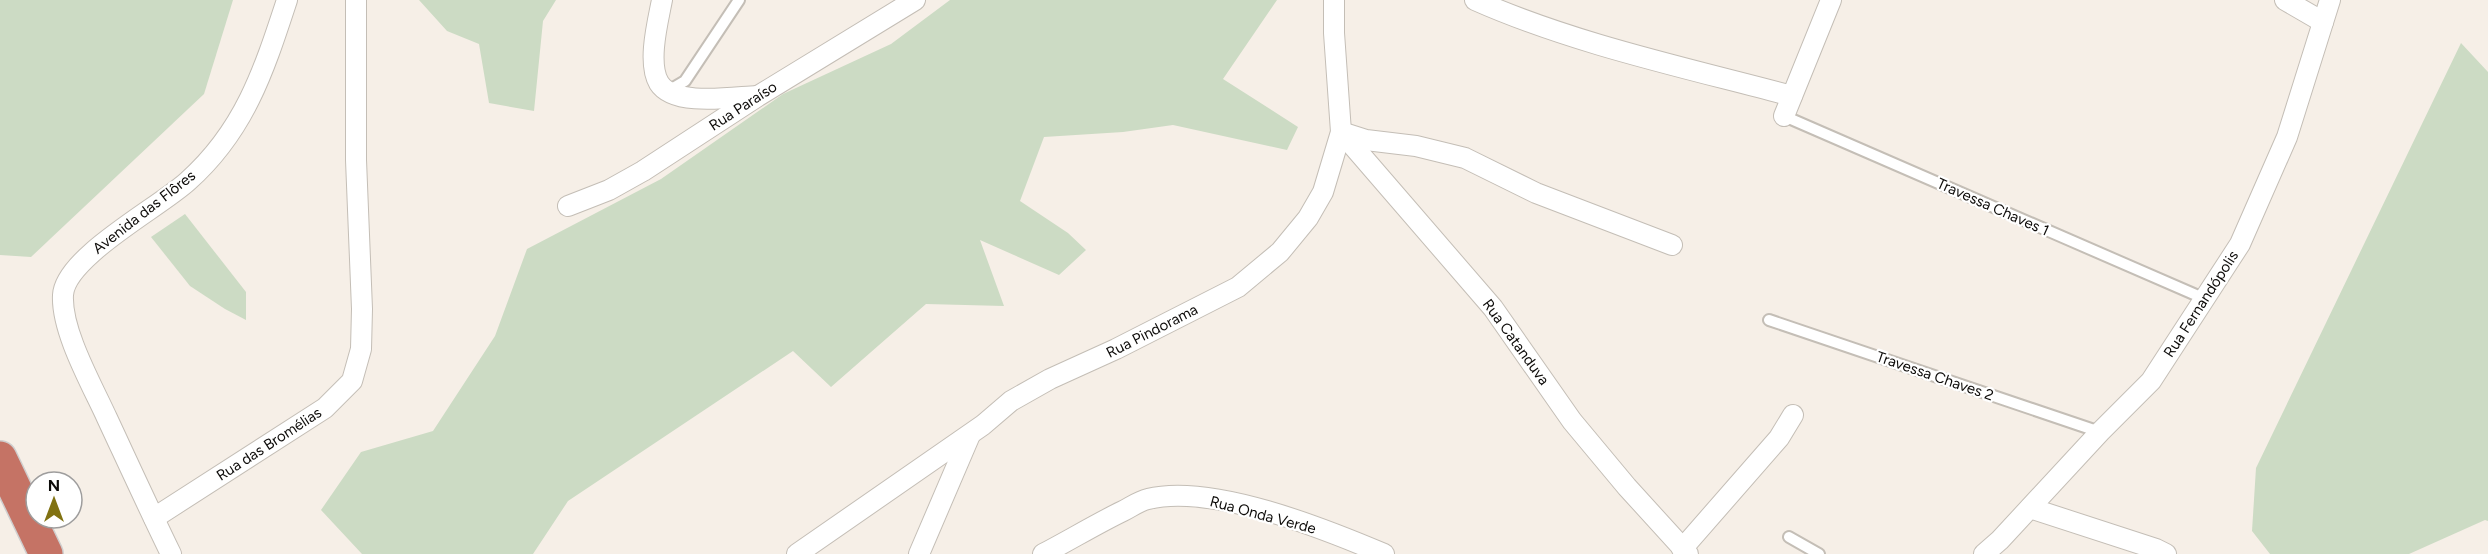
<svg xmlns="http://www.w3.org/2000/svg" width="2488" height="554" viewBox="0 0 2488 554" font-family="Figtree,sans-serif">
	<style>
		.green { fill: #ccdbc4 }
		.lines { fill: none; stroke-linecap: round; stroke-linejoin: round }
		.service-casing { stroke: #c4beb6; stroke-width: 14 }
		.minor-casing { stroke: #c4beb6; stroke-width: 22 }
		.motorway-casing { stroke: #cfcece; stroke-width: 36 }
		.service { stroke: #fff; stroke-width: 10 }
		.minor { stroke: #fff; stroke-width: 20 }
		.motorway { stroke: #c57365; stroke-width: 33 }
		.labels { text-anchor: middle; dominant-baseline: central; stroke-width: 4.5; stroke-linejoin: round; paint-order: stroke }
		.street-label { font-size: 15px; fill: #0d0b09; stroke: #fff }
	</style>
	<rect width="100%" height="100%" fill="#f6efe7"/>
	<!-- green -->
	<g class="green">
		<path d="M0 0H233L204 94 31 257 0 255Z"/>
		<path d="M419 0H556L543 21 534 111 489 103 479 44 447 31Z"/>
		<path d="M950 0H1277L1223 79 1298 127 1287 150 1173 125 1123 132 1044 137 1020 201 1068 233 1086 250 1059 275 980 240 1004 306 926 304 831 387 793 351 568 501 533 554H362L321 510 361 452 433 431 495 336 527 249 661 179 783 94 891 44Z"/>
		<path d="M2461 43 2488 72V521L2485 520 2409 554H2270L2252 531 2256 468Z"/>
		<path d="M185 214 246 292V320L225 309 190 286 151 237Z"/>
	</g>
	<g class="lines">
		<!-- service casing -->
		<g class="service-casing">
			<g id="service">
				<path d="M668 91 685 81 739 0"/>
				<path d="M1784 116 2203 298"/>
				<path d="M1769 320 2100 432"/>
				<path d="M1789 537 1819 554"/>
			</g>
		</g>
		<!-- minor casing -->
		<g class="minor-casing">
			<g id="minor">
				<path d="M662 0C658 21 647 63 659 83 674 107 733 97 757 96"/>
				<path d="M1475 0C1574 44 1687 68 1792 96"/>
				<path d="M2285 0 2323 22"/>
				<path d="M1784 116 1831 0"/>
				<path d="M1341 132 1493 308 1572 421 1627 487 1688 554"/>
				<path d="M1341 132 1366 140 1416 146 1465 158 1536 193 1672 245"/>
				<path d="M568 206 609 190 643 171 758 96 915 0"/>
				<path d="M2030 508 2156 549 2166 554"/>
				<path d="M154 518 325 408 352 381 361 349 362 309 356 160V0"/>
				<path d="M1682 549 1779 438 1793 415"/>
				<path d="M171 554C149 509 128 463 107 418 92 385 61 331 63 295 65 257 160 207 188 181 245 130 264 70 287 0"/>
				<path d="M797 554 983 425 1011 401 1050 379 1116 349 1238 287 1280 252 1308 218 1323 192 1341 132 1334 33V0"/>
				<path d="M919 554 970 435"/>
				<path d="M1043 554C1070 540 1096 524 1123 511 1131 507 1139 501 1148 499 1211 483 1325 529 1384 554"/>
				<path d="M1984 554 2000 540 2100 432 2151 381 2240 244 2287 137 2330 0"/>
			</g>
		</g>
		<!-- motorway casing -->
		<g class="motorway-casing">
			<path id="motorway" d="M0 458 46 554"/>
		</g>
		<!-- service -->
		<use href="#service" class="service"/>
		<!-- minor -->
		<use href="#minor" class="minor"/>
		<!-- motorway -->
		<use href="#motorway" class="motorway"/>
	</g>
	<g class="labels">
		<!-- street labels -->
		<g class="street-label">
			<text transform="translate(743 106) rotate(-33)">Rua Paraíso</text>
			<text transform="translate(1993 207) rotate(24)">Travessa Chaves 1</text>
			<text transform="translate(144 212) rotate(-38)">Avenida das Flôres</text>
			<text transform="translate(2201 304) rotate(-57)">Rua Fernandópolis</text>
			<text transform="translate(1152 331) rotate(-27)">Rua Pindorama</text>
			<text transform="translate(1516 342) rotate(54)">Rua Catanduva</text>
			<text transform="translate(1935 376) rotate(19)">Travessa Chaves 2</text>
			<text transform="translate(269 444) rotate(-33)">Rua das Bromélias</text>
			<text transform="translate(1263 515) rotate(15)">Rua Onda Verde</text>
		</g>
	</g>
	<!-- north arrow -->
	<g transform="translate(54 500)"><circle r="28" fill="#ffffff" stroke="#9e9d9d" stroke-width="1.5"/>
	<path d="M0-4.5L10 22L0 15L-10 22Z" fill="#817212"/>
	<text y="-9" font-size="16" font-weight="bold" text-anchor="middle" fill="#0d0b09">N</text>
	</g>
</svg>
